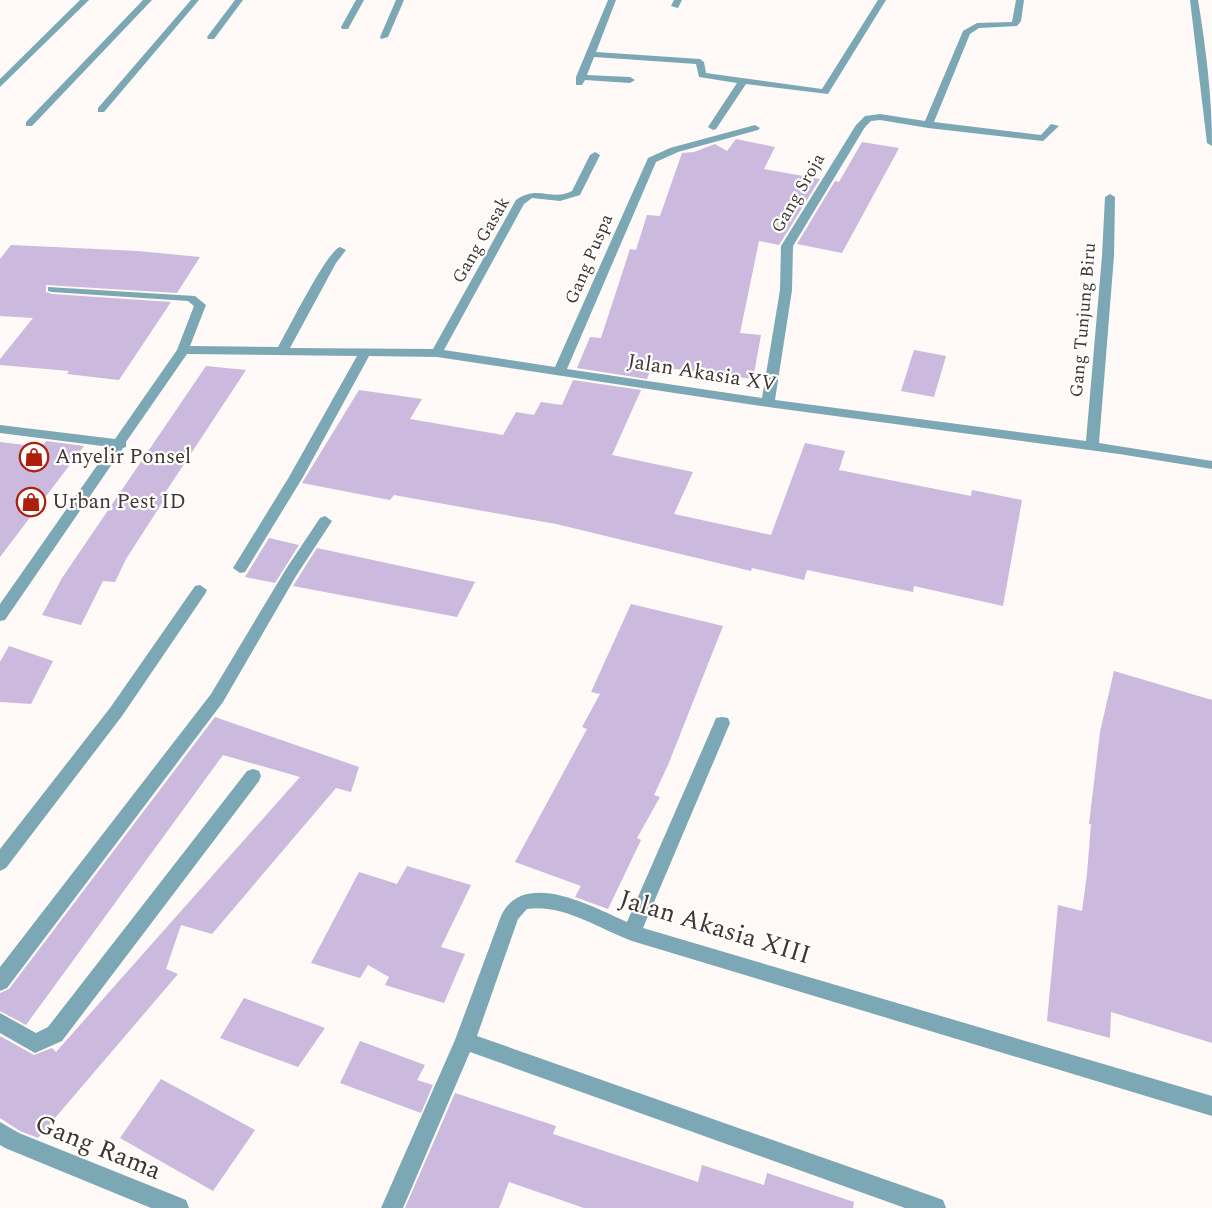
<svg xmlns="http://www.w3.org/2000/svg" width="1212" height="1208" viewBox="0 0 1212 1208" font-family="Spectral,serif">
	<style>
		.building { fill: #cbb9de }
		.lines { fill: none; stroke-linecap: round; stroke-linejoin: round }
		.service { fill: #7ca8b5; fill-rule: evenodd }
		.minor { fill: #7ca8b5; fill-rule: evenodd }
		.labels { text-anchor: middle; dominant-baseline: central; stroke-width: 4.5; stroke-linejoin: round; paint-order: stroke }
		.far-street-label { font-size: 18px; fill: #413631; stroke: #fff }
		.street-label { font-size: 21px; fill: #413631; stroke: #fff }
		.poi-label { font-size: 21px; fill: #413631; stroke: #fff; text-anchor: start }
		.near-street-label { font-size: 26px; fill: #413631; stroke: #fff }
	</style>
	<rect width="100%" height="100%" fill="#fff9f7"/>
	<!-- building -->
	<g class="building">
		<path d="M736 139 775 147 764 169 820 179 779 245 759 241 740 333 761 335 753 379 652 366 647 379 577 368 590 337 601 338 630 249 636 250 647 215 660 216 682 153 694 152 715 144 727 151Z"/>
		<path d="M862 142 899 148 842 253 797 244 835 181 839 182Z"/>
		<path d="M11 245 138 251 200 257 177 293 46 285V292L52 294 171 302 119 380 67 374 69 371 0 365V359L33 318 0 316V259Z"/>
		<path d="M914 350 946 356 934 397 901 391Z"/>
		<path d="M206 366 246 370 161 499 164 500 126 559 115 582 103 581 81 625 42 615 62 578Z"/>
		<path d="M573 380 641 390 612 455 693 472 674 514 771 535 805 443 845 451 839 470 971 496 972 490 1022 500 1003 606 914 586 913 592 807 570 804 580 752 568 751 571 556 524 394 495 390 500 302 483 359 390 422 399 410 419 503 435 516 412 534 415 541 402 562 405Z"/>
		<path d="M46 441 84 446 0 557V442L42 447Z"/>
		<path d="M269 538 299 545 275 583 245 577Z"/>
		<path d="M317 548 475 582 457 617 293 586Z"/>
		<path d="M631 604 723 626 668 765 654 795 660 797 637 838 641 840 608 909 575 897 581 886 515 862 587 729 582 727 600 694 591 692Z"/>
		<path d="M9 646 53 661 31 704 0 702V662Z"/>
		<path d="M1114 671 1212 700V1043L1111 1012 1110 1038 1047 1021 1058 905 1082 911 1087 874 1091 824H1089L1100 732Z"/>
		<path d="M215 717 359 767 351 792 336 788 212 934 181 925 166 969 178 974 38 1138 20 1131 0 1118V1036L34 1055 52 1048 56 1052 300 777 223 755 26 1025 0 1011V993L9 989Z"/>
		<path d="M407 866 471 885 441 947 465 954 444 1003 385 985 389 977 368 965 360 978 311 963 359 872 397 884Z"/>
		<path d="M244 998 325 1028 298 1067 220 1038Z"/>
		<path d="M360 1041 425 1065 417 1080 433 1085 421 1113 340 1083Z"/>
		<path d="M161 1079 255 1130 213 1191 120 1138Z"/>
		<path d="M455 1093 556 1126 553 1134 698 1182 702 1165 764 1185 767 1173 854 1202 853 1208H584L509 1182 499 1208H405Z"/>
	</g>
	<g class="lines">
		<!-- service -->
		<g class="service">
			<path d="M674 0H682L678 8 671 6Z"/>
			<path d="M325 516 332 521 296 576 223 702 7 988 0 991V967L211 694 286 569 320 518Z"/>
			<path d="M253 769 259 771 261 776 259 781 62 1041 35 1053 0 1033V1013L36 1033 48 1027 247 771Z"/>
		</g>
		<!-- minor -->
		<g class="minor">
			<path d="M80 0H89L0 87V79Z"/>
			<path d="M143 0H152L32 126H26V122Z"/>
			<path d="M191 0H199L104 112H98V108Z"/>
			<path d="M235 0H243L214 39H208L207 37Z"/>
			<path d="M356 0H364L348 29H342L341 27Z"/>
			<path d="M396 0H404L388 37 381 39 380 37Z"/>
			<path d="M608 0H616L596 52 700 59 704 62 706 73 822 89 878 0H886L828 94 746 84 716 129 713 130 708 127 737 83 699 77 696 64 594 57 587 75 630 77 635 80 630 83 585 80 582 85H576V77Z"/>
			<path d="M1016 0H1024L1021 21 1017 26 979 28 970 34 934 122 1041 135 1051 124 1059 126 1043 141 928 128 880 120 871 121 865 127 793 246 792 290 775 400 1086 441 1102 256 1105 197 1110 194 1115 197 1114 256 1099 443 1212 461V469L1119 454 768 407 437 357 369 356 303 477 245 572 240 573 233 568 289 477 357 356 187 354 126 442V447L123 448 5 620 0 621V604L110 447 0 433V425L115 439 177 350 194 306 188 301 52 292 48 291V287L195 296 206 305 190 346 278 347C288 330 326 252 340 247L346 250 336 263 290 348 433 349 516 200C539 184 551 202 572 191L590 155 595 152 600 155 580 195 560 201 532 198 524 204 444 350 555 367 648 158 670 148 755 125 760 128 758 130 678 152 656 162 567 369 762 398 780 290 781 246 856 125 865 116 880 114 925 121 963 31 977 23 1012 22Z"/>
			<path d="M1190 0H1198C1206 49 1212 97 1212 146L1207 143Z"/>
			<path d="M200 585 207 590 205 594 122 716 6 868 0 871V849L110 708 195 586Z"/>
			<path d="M722 717 728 718 730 723 643 928 1212 1096V1116L632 941C599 929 564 904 527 909L518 919 477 1036 935 1197 943 1200 946 1208H905L470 1052 403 1208H381L455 1040 501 916C523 868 593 907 627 922L714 723 716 718Z"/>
			<path d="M0 1122 19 1133 186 1200 189 1208H151L5 1148 0 1145Z"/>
		</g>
	</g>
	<!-- icons -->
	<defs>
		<g id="shop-ring" transform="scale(1.5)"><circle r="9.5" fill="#fff" stroke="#ad1f0a" stroke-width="1.5"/><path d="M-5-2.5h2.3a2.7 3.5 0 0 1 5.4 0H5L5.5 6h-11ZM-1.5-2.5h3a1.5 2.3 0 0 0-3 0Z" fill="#ad1f0a"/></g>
	</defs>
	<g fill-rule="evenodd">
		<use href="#shop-ring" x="34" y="457"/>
		<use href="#shop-ring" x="31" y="502"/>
	</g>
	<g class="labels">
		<!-- far-street labels -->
		<g class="far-street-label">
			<text transform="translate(798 193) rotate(-60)">Gang Sroja</text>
			<text transform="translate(481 240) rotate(-60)">Gang Gasak</text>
			<text transform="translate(589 259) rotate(-67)">Gang Puspa</text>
			<text transform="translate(1083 320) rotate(-85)">Gang Tunjung Biru</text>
		</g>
		<!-- street labels -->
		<g class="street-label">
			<text transform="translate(702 373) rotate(9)">Jalan Akasia XV</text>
		</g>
		<!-- poi labels -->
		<g class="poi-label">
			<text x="55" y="457">Anyelir Ponsel</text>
			<text x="52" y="502">Urban Pest ID</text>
		</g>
		<!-- near-street labels -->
		<g class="near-street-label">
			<text transform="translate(715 927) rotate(17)">Jalan Akasia XIII</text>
			<text transform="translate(98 1147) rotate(22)">Gang Rama</text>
		</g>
	</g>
</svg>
